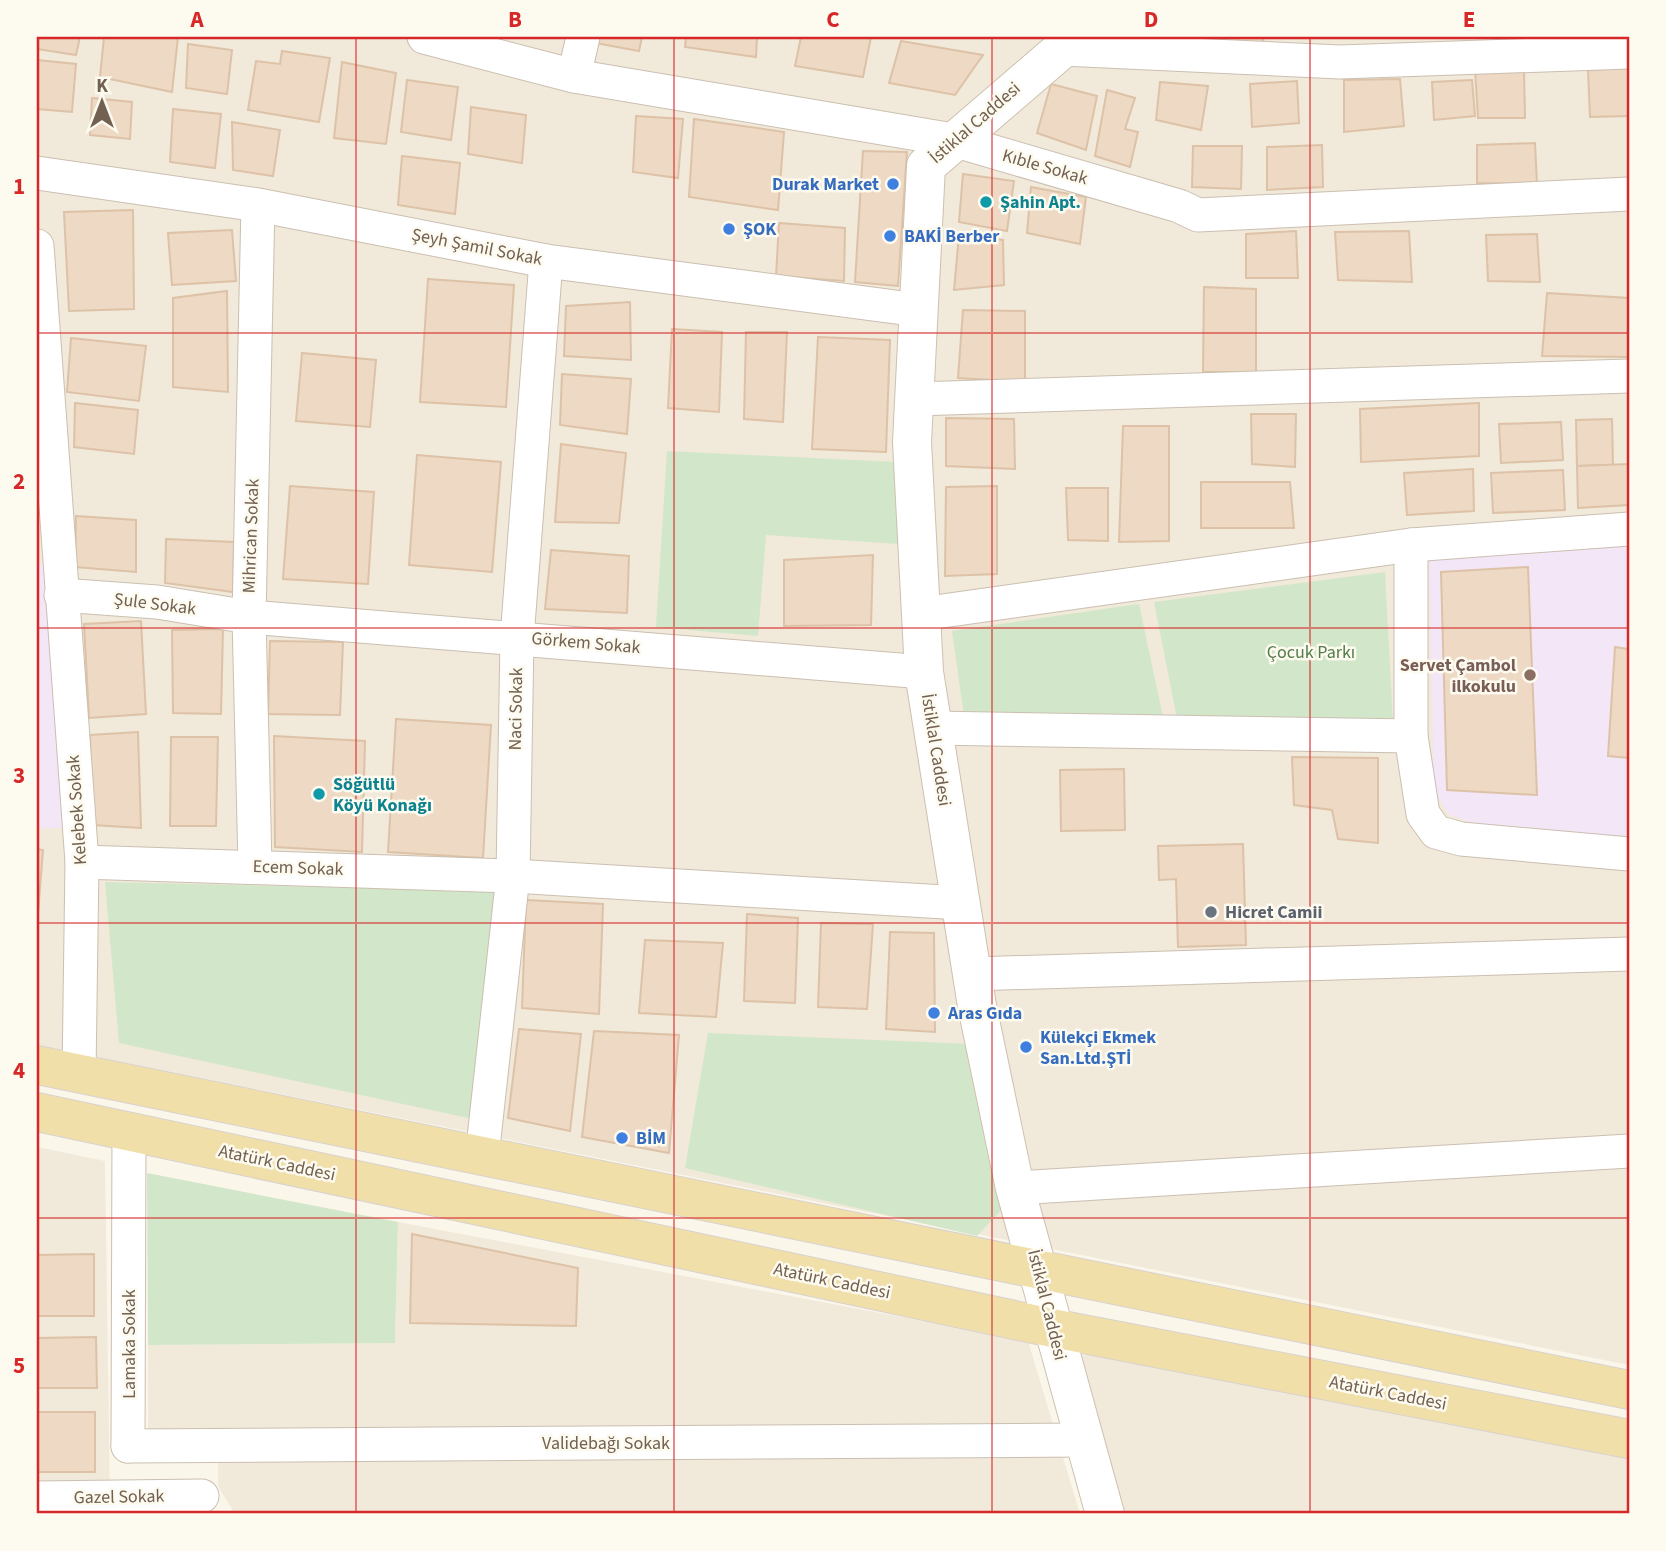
<svg xmlns="http://www.w3.org/2000/svg" width="1666" height="1551" viewBox="0 0 1666 1551" font-family="'Source Sans 3',sans-serif">
	<style>
		.residential { fill: #f1e9d9 }
		.education { fill: #f3e6f7 }
		.green { fill: #d2e7c9 }
		.building { fill: #edd9c4; stroke: #ddc2a7; stroke-width: 2 }
		.lines { fill: none; stroke-linecap: round; stroke-linejoin: round }
		.street-casing { stroke: #cbbfb1; stroke-width: 35 }
		.secondary-casing { stroke: #cdc0af; stroke-width: 40 }
		.primary-casing { stroke: #d8d2ce; stroke-width: 40 }
		.street { stroke: #fff; stroke-width: 33 }
		.secondary { stroke: #fff; stroke-width: 38 }
		.primary { stroke: #f1dfaa; stroke-width: 38 }
		.grid { fill: none; stroke: #d62828; stroke-width: 2; stroke-opacity: 0.55 }
		.shop-dot { fill: #3f7fe0; stroke: #fdfaf0; stroke-width: 2.5 }
		.culture-dot { fill: #0f9aa8; stroke: #fdfaf0; stroke-width: 2.5 }
		.education-dot { fill: #8d6e63; stroke: #fdfaf0; stroke-width: 2.5 }
		.worship-dot { fill: #6b7280; stroke: #fdfaf0; stroke-width: 2.5 }
		.labels { text-anchor: middle; dominant-baseline: central; stroke-width: 5; stroke-linejoin: round; paint-order: stroke }
		.street-label { font-size: 18px; fill: #726050; stroke: #fdfaf0 }
		.shop-label { font-size: 18px; font-weight: bold; fill: #366cbe; stroke: #fdfaf0; text-anchor: start }
		.culture-label { font-size: 18px; font-weight: bold; fill: #0d838f; stroke: #fdfaf0; text-anchor: start }
		.park-label { font-size: 18px; fill: #547c4c; stroke: #fdfaf0 }
		.education-label { font-size: 18px; font-weight: bold; fill: #785e54; stroke: #fdfaf0; text-anchor: end }
		.worship-label { font-size: 18px; font-weight: bold; fill: #5b616d; stroke: #fdfaf0; text-anchor: start }
		.neatline { fill: none; stroke: #d62828; stroke-width: 2.5 }
		.grid-label { font-size: 23px; text-anchor: middle; font-weight: bold; fill: #d62828 }
	</style>
	<rect width="100%" height="100%" fill="#faf6ea"/>
	<!-- residential -->
	<g class="residential">
		<path d="M37 37H1629V1365L37 1045Z"/>
		<path d="M37 1147 105 1161 110 1509H188L191 1514H37Z"/>
		<path d="M398 1222 1028 1341 1080 1514H235L218 1486V1429H148V1345L395 1343Z"/>
		<path d="M1099 1350 1629 1453V1514H1117L1074 1359Z"/>
	</g>
	<!-- education -->
	<g class="education">
		<path d="M1629 545V839L1489 828 1449 815 1434 790 1429 560Z"/>
		<path d="M37 563H45L62 828H37Z"/>
	</g>
	<!-- green -->
	<g class="green">
		<path d="M667 451 895 462 898 544 766 535 758 636 656 627Z"/>
		<path d="M1385 572 1393 724 1177 718 1154 602Z"/>
		<path d="M1139 604 1163 717 964 716 952 631Z"/>
		<path d="M105 882 495 891 473 1119 119 1043Z"/>
		<path d="M708 1033 972 1044 1004 1207 977 1236 685 1168Z"/>
		<path d="M147 1173 398 1222 395 1343 148 1345Z"/>
	</g>
	<!-- building -->
	<g class="building">
		<path d="M37 37H80L76 55 37 49Z"/>
		<path d="M104 37H178L172 92 100 77Z"/>
		<path d="M591 37H642L639 51 590 42Z"/>
		<path d="M686 37H757L756 57 685 47Z"/>
		<path d="M801 37H871L863 77 795 66Z"/>
		<path d="M1205 37H1263L1264 47 1206 42Z"/>
		<path d="M901 41 983 55 955 95 889 83Z"/>
		<path d="M188 44 232 50 227 94 186 88Z"/>
		<path d="M282 51 330 58 319 122 248 110 256 61 280 64Z"/>
		<path d="M37 60 76 64 72 112 37 109Z"/>
		<path d="M342 62 396 73 386 144 334 138Z"/>
		<path d="M1629 68V116L1590 117 1588 70Z"/>
		<path d="M1524 69 1525 118H1478L1475 70Z"/>
		<path d="M1400 79 1404 126 1344 132V80Z"/>
		<path d="M407 80 458 87 451 140 401 132Z"/>
		<path d="M1472 80 1475 116 1434 120 1432 82Z"/>
		<path d="M1297 81 1299 123 1252 127 1250 84Z"/>
		<path d="M1160 82 1208 86 1201 130 1156 120Z"/>
		<path d="M1051 84 1097 96 1086 150 1037 133Z"/>
		<path d="M1107 90 1135 98 1125 129 1138 132 1130 167 1095 156Z"/>
		<path d="M92 98 132 102 130 139 90 135Z"/>
		<path d="M471 107 526 115 522 163 468 154Z"/>
		<path d="M173 109 221 114 215 168 170 162Z"/>
		<path d="M636 116 683 119 678 178 633 172Z"/>
		<path d="M694 119 784 132 778 210 689 197Z"/>
		<path d="M232 122 280 130 273 176 233 170Z"/>
		<path d="M1535 143 1537 184 1477 183V145Z"/>
		<path d="M1322 145 1323 187 1267 190V147Z"/>
		<path d="M1193 146H1242L1241 189 1192 187Z"/>
		<path d="M863 151 907 152 898 286 855 282Z"/>
		<path d="M402 156 460 163 455 214 398 205Z"/>
		<path d="M963 174 1014 181 1007 231 959 222Z"/>
		<path d="M1031 187 1086 197 1080 244 1027 233Z"/>
		<path d="M133 210 134 309 69 311 64 212Z"/>
		<path d="M779 223 845 228 844 281 776 276Z"/>
		<path d="M232 230 236 281 172 285 168 233Z"/>
		<path d="M1296 231 1298 278H1246V234Z"/>
		<path d="M1409 231 1412 282 1338 280 1335 232Z"/>
		<path d="M1537 234 1540 282 1488 281 1486 235Z"/>
		<path d="M959 235 1003 240 1004 285 954 290Z"/>
		<path d="M428 279 514 285 506 407 420 402Z"/>
		<path d="M1204 287 1256 289V372H1203Z"/>
		<path d="M227 291 228 392 173 387V298Z"/>
		<path d="M1547 293 1629 298V357L1542 356Z"/>
		<path d="M630 302 631 360 564 356 566 306Z"/>
		<path d="M963 310 1025 311V382L958 378Z"/>
		<path d="M672 329 722 332 719 412 668 408Z"/>
		<path d="M746 332H787L783 422 744 419Z"/>
		<path d="M818 337 890 340 886 452 812 449Z"/>
		<path d="M71 338 146 346 139 401 67 392Z"/>
		<path d="M302 353 376 360 370 427 296 421Z"/>
		<path d="M562 374 631 379 627 434 560 425Z"/>
		<path d="M75 403 138 410 134 454 74 447Z"/>
		<path d="M1479 403V456L1361 462 1360 409Z"/>
		<path d="M1251 414H1296L1295 467 1252 464Z"/>
		<path d="M946 418 1014 419 1015 469 946 466Z"/>
		<path d="M1612 419 1613 465 1577 466 1576 420Z"/>
		<path d="M1561 422 1563 460 1501 463 1499 424Z"/>
		<path d="M1123 426H1169V541L1119 542Z"/>
		<path d="M561 444 626 453 619 523 555 522Z"/>
		<path d="M417 455 501 462 492 572 409 565Z"/>
		<path d="M1629 464V505L1578 508 1577 466Z"/>
		<path d="M1473 469 1474 511 1407 515 1404 473Z"/>
		<path d="M1563 470 1565 510 1493 513 1491 473Z"/>
		<path d="M1201 482H1290L1294 528H1201Z"/>
		<path d="M290 486 374 492 368 584 283 579Z"/>
		<path d="M997 486V574L945 576 946 487Z"/>
		<path d="M1066 488H1108V541L1068 540Z"/>
		<path d="M76 516 136 520V572L75 567Z"/>
		<path d="M166 539 234 542 233 592 165 583Z"/>
		<path d="M551 550 629 556 627 613 545 609Z"/>
		<path d="M873 555 871 625 784 626V560Z"/>
		<path d="M1528 567 1537 795 1447 790 1441 572Z"/>
		<path d="M141 621 146 714 89 718 84 624Z"/>
		<path d="M223 629 221 714 173 713 172 630Z"/>
		<path d="M270 641 343 642 340 715 268 714Z"/>
		<path d="M1615 647 1629 649V758L1608 756Z"/>
		<path d="M396 719 491 725 483 858 388 852Z"/>
		<path d="M138 732 141 828 92 825 90 735Z"/>
		<path d="M274 736 365 741 362 852 275 847Z"/>
		<path d="M171 737H218L216 826H170Z"/>
		<path d="M1292 757 1378 758V843L1338 839 1332 810 1294 805Z"/>
		<path d="M1124 769 1125 830 1061 831 1060 770Z"/>
		<path d="M1243 844 1246 945 1178 947 1176 879 1159 880 1158 846Z"/>
		<path d="M37 849 43 850 37 926Z"/>
		<path d="M526 900 603 904 599 1014 522 1008Z"/>
		<path d="M747 914 798 918 795 1003 744 1001Z"/>
		<path d="M821 923 873 924 867 1009 818 1007Z"/>
		<path d="M890 932 934 933 935 1032 886 1029Z"/>
		<path d="M645 940 723 943 716 1017 639 1013Z"/>
		<path d="M519 1029 581 1034 570 1131 508 1118Z"/>
		<path d="M594 1031 679 1035 669 1153 582 1137Z"/>
		<path d="M412 1234 578 1268 576 1326 410 1323Z"/>
		<path d="M94 1254V1316H37V1255Z"/>
		<path d="M96 1337 97 1388H37V1338Z"/>
		<rect x="38" y="1412" width="57" height="60"/>
	</g>
	<g class="lines">
		<!-- street casing -->
		<g class="street-casing">
			<g id="street">
				<path d="M424 37 574 76 953 140 1179 206 1198 215 1629 194"/>
				<path d="M1062 49 1340 62 1629 52"/>
				<path d="M574 76 583 37"/>
				<path d="M37 173 258 205 546 261 918 310"/>
				<path d="M37 246 82 862 79 1074"/>
				<path d="M915 399 1629 376"/>
				<path d="M1411 545V736L1423 814 1436 832 1461 839 1629 854"/>
				<path d="M61 595 157 602 249 617 924 672"/>
				<path d="M921 614 1411 545 1629 529"/>
				<path d="M933 728 1411 736"/>
				<path d="M82 862 513 876 961 903"/>
				<path d="M255 866 249 617 258 205"/>
				<path d="M972 974 1629 954"/>
				<path d="M482 1156 513 876 517 638 546 261"/>
				<path d="M1015 1188 1629 1151"/>
				<path d="M128 1446 1084 1440"/>
				<path d="M128 1446 129 1131"/>
				<path d="M37 1498 202 1496"/>
			</g>
		</g>
		<!-- secondary casing -->
		<g class="secondary-casing">
			<path id="secondary" d="M1076 37 926 166 912 442 924 672 977 1006 1015 1188 1105 1514"/>
		</g>
		<!-- primary casing -->
		<g class="primary-casing">
			<g id="primary">
				<path d="M37 1065 1629 1390"/>
				<path d="M37 1112 1052 1328 1629 1439"/>
			</g>
		</g>
		<!-- street -->
		<use href="#street" class="street"/>
		<!-- secondary -->
		<use href="#secondary" class="secondary"/>
		<!-- primary -->
		<use href="#primary" class="primary"/>
	</g>
	<!-- grid -->
	<path class="grid" d="M356 37V1514M674 37V1514M992 37V1514M1310 37V1514M37 333H1629M37 628H1629M37 923H1629M37 1218H1629"/>
	<!-- markers -->
	<g class="shop-dot">
		<circle cx="893" cy="184" r="7"/>
		<circle cx="729" cy="229" r="7"/>
		<circle cx="890" cy="236" r="7"/>
		<circle cx="934" cy="1013" r="7"/>
		<circle cx="1026" cy="1047" r="7"/>
		<circle cx="622" cy="1138" r="7"/>
	</g>
	<g class="culture-dot">
		<circle cx="986" cy="202" r="7"/>
		<circle cx="319" cy="794" r="7"/>
	</g>
	<circle class="education-dot" cx="1530" cy="675" r="7"/>
	<circle class="worship-dot" cx="1211" cy="912" r="7"/>
	<g class="labels">
		<!-- street labels -->
		<g class="street-label">
			<text transform="translate(975 123) rotate(-41)">İstiklal Caddesi</text>
			<text transform="translate(1045 167) rotate(16)">Kıble Sokak</text>
			<text transform="translate(477 247) rotate(11)">Şeyh Şamil Sokak</text>
			<text transform="translate(251 536) rotate(-88)">Mihrican Sokak</text>
			<text transform="translate(155 604) rotate(7)">Şule Sokak</text>
			<text transform="translate(586 643) rotate(5)">Görkem Sokak</text>
			<text transform="translate(516 709) rotate(-89)">Naci Sokak</text>
			<text transform="translate(936 750) rotate(81)">İstiklal Caddesi</text>
			<text transform="translate(77 810) rotate(-94)">Kelebek Sokak</text>
			<text transform="translate(298 868) rotate(2)">Ecem Sokak</text>
			<text transform="translate(277 1163) rotate(12)">Atatürk Caddesi</text>
			<text transform="translate(832 1281) rotate(12)">Atatürk Caddesi</text>
			<text transform="translate(1047 1305) rotate(76)">İstiklal Caddesi</text>
			<text transform="translate(129 1344) rotate(-90)">Lamaka Sokak</text>
			<text transform="translate(1388 1393) rotate(11)">Atatürk Caddesi</text>
			<text x="606" y="1443">Validebağı Sokak</text>
			<text transform="translate(119 1497) rotate(-1)">Gazel Sokak</text>
		</g>
		<!-- shop labels -->
		<g class="shop-label">
			<text x="879" y="184" text-anchor="end">Durak Market</text>
			<text x="743" y="229">ŞOK</text>
			<text x="904" y="236">BAKİ Berber</text>
			<text x="948" y="1013">Aras Gıda</text>
			<text x="1040" y="1037">Külekçi Ekmek<tspan x="1040" dy="21">San.Ltd.ŞTİ</tspan></text>
			<text x="636" y="1138">BİM</text>
		</g>
		<!-- culture labels -->
		<g class="culture-label">
			<text x="1000" y="202">Şahin Apt.</text>
			<text x="333" y="784">Söğütlü<tspan x="333" dy="21">Köyü Konağı</tspan></text>
		</g>
		<!-- park labels -->
		<g class="park-label">
			<text x="1311" y="652">Çocuk Parkı</text>
		</g>
		<!-- education labels -->
		<g class="education-label">
			<text x="1516" y="665">Servet Çambol<tspan x="1516" dy="21">ilkokulu</tspan></text>
		</g>
		<!-- worship labels -->
		<g class="worship-label">
			<text x="1225" y="912">Hicret Camii</text>
		</g>
	</g>
	<!-- border -->
	<rect width="1666" height="1551" fill="none" stroke="#fdfaf0" stroke-width="77"/>
	<!-- north arrow -->
	<g transform="translate(102 102)" stroke="#fdfaf0" stroke-width="5" paint-order="stroke">
	<path d="M0-5L12 26L0 18L-12 26Z" fill="#726050"/>
	<text y="-10" font-size="19" font-weight="bold" text-anchor="middle" fill="#726050">K</text>
	</g>
	<rect x="38" y="38" width="1590" height="1474" class="neatline"/>
	<g class="grid-label">
		<text x="197" y="27">A</text>
		<text x="515" y="27">B</text>
		<text x="833" y="27">C</text>
		<text x="1151" y="27">D</text>
		<text x="1469" y="27">E</text>
		<text x="19" y="194">1</text>
		<text x="19" y="489">2</text>
		<text x="19" y="783">3</text>
		<text x="19" y="1078">4</text>
		<text x="19" y="1373">5</text>
	</g>
</svg>
